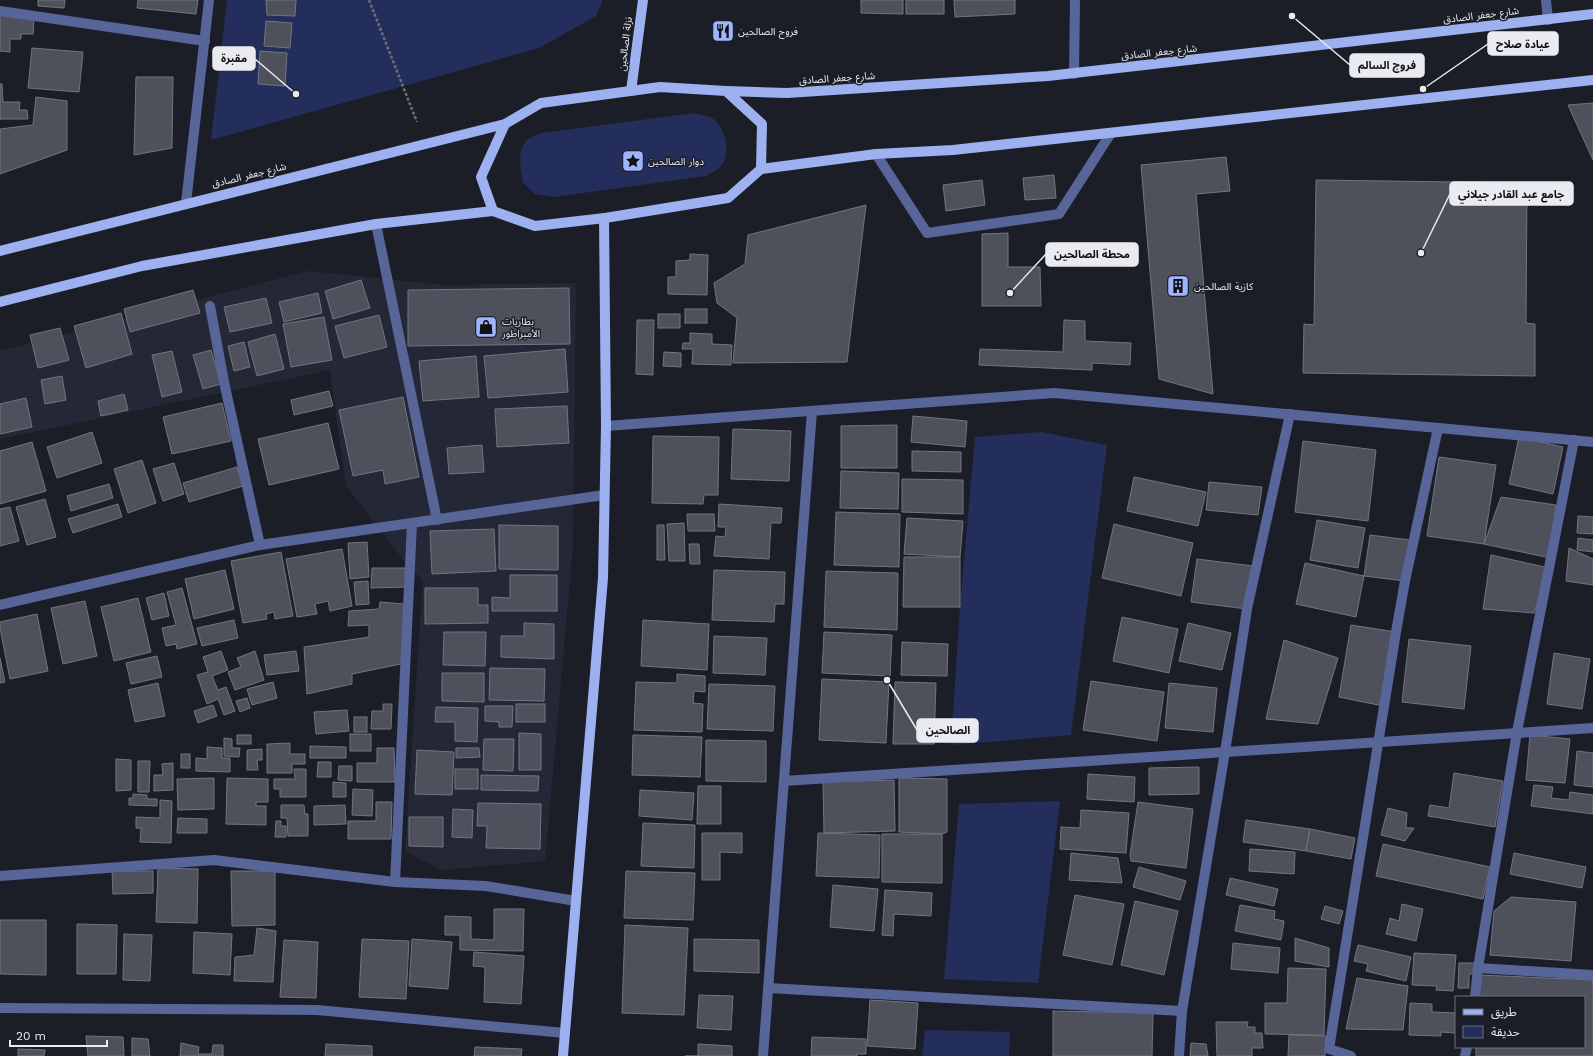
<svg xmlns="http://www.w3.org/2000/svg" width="1593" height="1056" viewBox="0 0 1593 1056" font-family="'Work Sans','Noto Sans Arabic',sans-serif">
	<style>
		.built { fill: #242836 }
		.green { fill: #232e5c }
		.building { fill: #4e515b; stroke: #727580 }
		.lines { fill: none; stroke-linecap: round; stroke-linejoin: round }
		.path { stroke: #6e7078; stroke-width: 2.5; stroke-dasharray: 3 2; stroke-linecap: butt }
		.minor { stroke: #576598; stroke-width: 10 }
		.major { stroke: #9db0ef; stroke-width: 10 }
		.labels { text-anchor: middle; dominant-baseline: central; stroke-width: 3; stroke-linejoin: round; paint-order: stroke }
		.street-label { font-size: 10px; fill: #e9ebf1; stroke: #1c1e27 }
		.poi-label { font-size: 10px; fill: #e9ebf1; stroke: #1c1e27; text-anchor: start }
		.leader { fill: none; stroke: #e9ebf1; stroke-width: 1.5 }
		.callout-dot { fill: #e9ebf1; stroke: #1c1e27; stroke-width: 1.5 }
		.callout { fill: #e9ebf1; stroke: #e9ebf1; stroke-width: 1.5 }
		.callout-label { font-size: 11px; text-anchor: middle; font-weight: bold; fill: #111 }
	</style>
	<rect width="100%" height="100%" fill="#1c1e27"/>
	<!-- built -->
	<path class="built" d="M308 271 444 285 576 283 573 547 545 861 442 870 405 852 423 580 409 567 346 486 330 370 0 439V351Z"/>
	<!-- green -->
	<g class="green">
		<path d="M227 0H603L596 16 539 48 211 140Z"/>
		<path d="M694 113C699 115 705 115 710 117 725 124 732 153 721 166 718 170 710 173 706 176L554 197 535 194 523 183C521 168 515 148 530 138 533 136 538 135 542 133Z"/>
		<path d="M1041 432 1107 445 1071 735 951 745 960 607 975 437Z"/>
		<path d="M1060 801 1038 983 944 979 959 804Z"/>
		<path d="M925 1030 1010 1032 1009 1056H922Z"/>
	</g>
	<!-- building -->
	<g class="building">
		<path d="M38 0H65L64 8 38 6Z"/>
		<path d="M138 0H198L196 14 137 8Z"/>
		<path d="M266 0H296L295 16 267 15Z"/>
		<path d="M861 0H903V14L861 13Z"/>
		<rect x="906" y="0" width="38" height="14"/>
		<path d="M954 0H1015V14L955 17Z"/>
		<path d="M0 15 34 16 33 34H21V39H10V52L0 51Z"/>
		<path d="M266 21 292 23 290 48 264 46Z"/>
		<path d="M32 48 83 52 79 92 28 88Z"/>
		<path d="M260 51 287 53 285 86 258 84Z"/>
		<path d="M136 77H173L172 148 134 155Z"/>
		<path d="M0 84H2L3 102H20L19 110H27L28 119H0Z"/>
		<path d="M36 97 67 101V150L0 174V129L33 125Z"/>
		<path d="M1593 103V160L1568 105Z"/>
		<path d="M1226 157 1230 191 1196 194 1213 394 1159 379 1141 165Z"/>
		<path d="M1054 175 1056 198 1025 200 1023 178Z"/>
		<path d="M982 180 985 205 946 211 943 185Z"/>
		<path d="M1316 180 1527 183 1526 323 1535 324V376L1303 373 1304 324 1314 325Z"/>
		<path d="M866 205 847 362 733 363 737 318 717 303 714 283 745 264 748 235Z"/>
		<path d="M1008 233V267H1040L1041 306H982V234Z"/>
		<path d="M690 254 708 255 707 295 668 294V277H676V261L690 260Z"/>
		<path d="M361 280 370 308 333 319 325 291Z"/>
		<path d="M569 288 570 344 408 346V290Z"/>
		<path d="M193 290 200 313 130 332 124 309Z"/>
		<path d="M318 293 322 313 284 322 279 302Z"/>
		<path d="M266 298 272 323 230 332 224 307Z"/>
		<rect x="685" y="309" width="22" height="14"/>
		<path d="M121 313 132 354 86 368 74 326Z"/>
		<rect x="658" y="314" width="22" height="14"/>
		<path d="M379 315 387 347 344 358 335 326Z"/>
		<path d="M324 317 332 360 291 367 283 324Z"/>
		<path d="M637 320H654L653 375 636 374Z"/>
		<path d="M1064 320 1085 321V341L1131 343 1130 365 1092 363V370L979 365 980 349 1063 352Z"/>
		<path d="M60 328 69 360 38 368 30 335Z"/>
		<path d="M690 333 712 334V344L732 345 731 365 692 364 693 349H682L683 343H690Z"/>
		<path d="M275 334 284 369 257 376 248 342Z"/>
		<path d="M244 342 250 367 234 371 228 346Z"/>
		<path d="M565 349 568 392 488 398 484 356Z"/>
		<path d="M211 350 221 384 203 389 193 355Z"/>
		<path d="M172 351 182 392 162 397 152 355Z"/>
		<path d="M664 352 681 353V367L663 366Z"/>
		<path d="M476 356 479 397 423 401 419 361Z"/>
		<path d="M62 376 66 400 45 404 41 380Z"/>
		<path d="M329 391 333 406 294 415 291 400Z"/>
		<path d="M124 394 128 410 101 416 98 401Z"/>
		<path d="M403 397 419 477 385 484 383 470 353 476 339 410Z"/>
		<path d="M26 398 32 427 0 434V404Z"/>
		<path d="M222 403 231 441 172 454 163 417Z"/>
		<path d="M567 406 569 443 497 447 495 409Z"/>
		<path d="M913 416 967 421 965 447 911 442Z"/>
		<path d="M328 423 339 469 269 485 258 439Z"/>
		<path d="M897 425V468H841V426Z"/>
		<path d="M733 429 791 431 789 481 731 479Z"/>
		<path d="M92 432 102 463 57 478 47 447Z"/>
		<path d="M653 436 719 437 718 495H704L703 504 652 503Z"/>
		<path d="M1519 437 1563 447 1553 494 1509 484Z"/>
		<path d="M1303 441 1376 450 1368 521 1295 512Z"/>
		<path d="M32 442 46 491 0 504V451Z"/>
		<path d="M482 445 484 472 449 474 447 448Z"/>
		<path d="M912 451 961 452V472L912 471Z"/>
		<path d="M1439 457 1496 465 1484 544 1427 536Z"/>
		<path d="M142 460 156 503 128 513 114 469Z"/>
		<path d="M174 463 184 494 163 501 153 469Z"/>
		<path d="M237 467 243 486 189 502 183 483Z"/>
		<path d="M841 471 899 473 898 509 840 508Z"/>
		<path d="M1134 477 1206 492 1198 526 1127 511Z"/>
		<path d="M902 479 963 480V514L902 512Z"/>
		<path d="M1209 482 1262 487 1258 515 1206 510Z"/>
		<path d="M109 484 113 498 71 511 67 496Z"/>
		<path d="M1501 497 1556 505 1550 558 1484 544Z"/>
		<path d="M45 499 56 537 27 545 16 507Z"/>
		<path d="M118 504 122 517 73 533 68 519Z"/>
		<path d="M719 504 782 508 781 523H771L769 559 714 556 716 536 725 537 726 527H718Z"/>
		<path d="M10 507 19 541 0 546V509Z"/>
		<path d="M836 512 900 514 899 567 834 565Z"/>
		<path d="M687 514H714L715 531H688Z"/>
		<path d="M1578 516 1593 517V534L1577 533Z"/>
		<path d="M907 518 963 521 960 557 904 554Z"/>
		<path d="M1317 520 1365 528 1358 568 1310 560Z"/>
		<path d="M684 523 685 561H669L667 524Z"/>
		<path d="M1114 524 1193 543 1181 596 1102 578Z"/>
		<path d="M499 525 558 526V570L499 569Z"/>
		<path d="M657 525H664L665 560H657Z"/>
		<path d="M494 529 496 571 432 574 430 531Z"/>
		<path d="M1370 535 1410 540 1405 581 1364 576Z"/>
		<path d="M1578 538 1593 540V552L1577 550Z"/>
		<path d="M367 542 369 577 350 579 348 543Z"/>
		<path d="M689 544H699L700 564H690Z"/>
		<path d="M1569 548 1593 559V585L1566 581Z"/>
		<path d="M342 549 352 606 330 611 328 601 315 604 317 614 297 617 286 559Z"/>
		<path d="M281 552 293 616 275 619 274 612 266 614 267 619 243 623 231 561Z"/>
		<path d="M1491 555 1549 568 1534 613 1483 609Z"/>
		<path d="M904 557H960V607H903Z"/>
		<path d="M1197 559 1253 566 1247 609 1191 602Z"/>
		<path d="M1305 563 1364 576 1356 617 1296 604Z"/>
		<path d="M372 568H407V587L371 588Z"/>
		<path d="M225 570 234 609 194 619 185 579Z"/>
		<path d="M714 570 785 572 784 604H775L774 622 712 620Z"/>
		<path d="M826 571 898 573 897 630 824 627Z"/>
		<path d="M510 575H557V611H492V597L510 598Z"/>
		<path d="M368 581 369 604 356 605 354 582Z"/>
		<path d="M182 588 197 644 177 649 176 644 166 646 162 628 176 625 167 592Z"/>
		<path d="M425 588H478V605H488V623L425 624Z"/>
		<path d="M164 593 169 616 152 620 146 598Z"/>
		<path d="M138 598 151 652 114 661 101 607Z"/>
		<path d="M85 601 97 656 63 664 51 608Z"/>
		<path d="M380 602 405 604 401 664 352 674V684L307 694 304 647 369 637V625L348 626 349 611 379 609Z"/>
		<path d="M37 614 48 671 10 679 0 628V622Z"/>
		<path d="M1122 617 1178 629 1169 673 1113 661Z"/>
		<path d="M234 620 238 638 202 646 197 628Z"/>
		<path d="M643 620 709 624 707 670 641 666Z"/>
		<path d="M524 623 554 624V659L501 657V636H524Z"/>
		<path d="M1188 623 1231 633 1222 670 1179 661Z"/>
		<path d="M1351 625 1396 632 1383 706 1339 697Z"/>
		<path d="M444 632H486L485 666 443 665Z"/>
		<path d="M824 632 892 635 890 676 822 673Z"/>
		<path d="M714 636 767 638 765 675 713 673Z"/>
		<path d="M1409 639 1471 646 1464 709 1402 702Z"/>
		<path d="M1284 640 1338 658 1318 724 1266 719Z"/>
		<path d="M902 642 948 644 947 676 901 675Z"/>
		<path d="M221 651 228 670 212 676 218 690 226 687 235 711 224 715 218 699 207 704 197 675 208 672 203 657Z"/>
		<path d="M255 651 264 680 235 690 228 672 241 667 237 658Z"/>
		<path d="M296 651 299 671 267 675 264 655Z"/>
		<path d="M1554 653 1590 659 1582 709 1547 704Z"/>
		<path d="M157 656 162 677 131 684 126 663Z"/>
		<path d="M0 658 5 682 0 683Z"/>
		<path d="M490 668 545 669 544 701 489 700Z"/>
		<path d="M442 673H484V702L442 701Z"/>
		<path d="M677 674 705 676V692L694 691 693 703 703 704 702 732 634 730 636 682 677 683Z"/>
		<path d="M822 679 889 682 886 743 819 740Z"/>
		<path d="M1091 681 1164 692 1157 741 1083 730Z"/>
		<path d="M273 682 277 698 252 705 247 689Z"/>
		<path d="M895 682 936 683 934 744H893Z"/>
		<path d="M158 683 165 716 135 722 128 690Z"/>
		<path d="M1169 683 1217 688 1213 732 1165 728Z"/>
		<path d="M709 684 775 686 773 731 707 729Z"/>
		<path d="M247 698 250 708 240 712 236 701Z"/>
		<path d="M383 704H392L391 729H371L372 711H383Z"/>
		<rect x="516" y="704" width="29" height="18"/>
		<path d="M213 705 217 716 198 723 194 711Z"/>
		<path d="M485 706H513L512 727H499V722L485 721Z"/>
		<path d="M436 707 478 708 477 742 455 741V722H435Z"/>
		<path d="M347 710 349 731 316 734 314 712Z"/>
		<rect x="354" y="717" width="13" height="15"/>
		<path d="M519 733 541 734V770H519Z"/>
		<rect x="350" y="734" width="21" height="17"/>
		<rect x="237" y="735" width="14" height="9"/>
		<path d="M633 735 702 737 700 777 632 775Z"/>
		<path d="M1530 735 1570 739 1565 783 1526 780Z"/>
		<path d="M224 738 232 739V748H240L239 757 224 756Z"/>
		<path d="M484 739H514L513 771 483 770Z"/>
		<path d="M706 740 766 741V782L706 781Z"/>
		<path d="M290 743V754H305V764H292V773H267V744Z"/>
		<path d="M310 746 346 747V758H310Z"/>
		<path d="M207 747 222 748V758H230V772L196 771V758L207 759Z"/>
		<path d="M377 748H394L395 782H357V763H377Z"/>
		<path d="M456 748H479L480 757 456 758Z"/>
		<path d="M262 749V760H257L258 770H247V750Z"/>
		<path d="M417 750 454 752 452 795 415 794Z"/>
		<path d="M1577 751 1593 753V787L1574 785Z"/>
		<rect x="181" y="754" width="9" height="14"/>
		<path d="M116 759 131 760V790L116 791Z"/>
		<path d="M138 761H150L149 792H138Z"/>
		<path d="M318 762H331V777H317Z"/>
		<path d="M173 763V790L154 791V775H163L162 764Z"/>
		<path d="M339 766H352V781L338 780Z"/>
		<path d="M1199 767V794L1149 795V768Z"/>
		<path d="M294 769H306V797H280V789H274V779H295Z"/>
		<rect x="455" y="769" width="23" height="20"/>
		<path d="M1454 773 1503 781 1495 827 1428 816 1430 805 1449 808Z"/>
		<path d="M1088 774 1135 777 1134 802 1087 799Z"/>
		<path d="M481 775 539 776 538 791 481 790Z"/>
		<path d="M214 778V809L178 810 177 779Z"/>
		<path d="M227 778 268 779V802H256V806H266V825L226 824Z"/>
		<path d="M899 778 947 779V832L942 834 899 832Z"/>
		<path d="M894 780 895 831 824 833 823 782Z"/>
		<path d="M333 782 346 783V797H333Z"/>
		<path d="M1534 785 1553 787 1551 798 1569 800 1570 792 1593 795V814L1531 806Z"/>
		<path d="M698 786H721V824H697Z"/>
		<path d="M353 789 373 790 372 816 352 815Z"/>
		<path d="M640 790 694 793 692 820 639 816Z"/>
		<path d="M133 794 147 795V799H157V806L129 805V798H133Z"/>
		<path d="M160 800 172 801 171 843 140 842 141 828H136V817L160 818Z"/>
		<path d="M376 802H392L391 839H348V821H376Z"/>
		<path d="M1138 802 1193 809 1186 868 1131 861 1130 855Z"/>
		<path d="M478 803 541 804 540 849 486 848 487 826H477Z"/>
		<path d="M281 805H304L305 814H308V836H288L287 818H281Z"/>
		<path d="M345 805 346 824 314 825V806Z"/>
		<path d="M1388 808 1407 813 1406 828H1414L1405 841 1381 835Z"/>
		<path d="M453 809 473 810 472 838 452 837Z"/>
		<path d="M1081 810 1129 813 1126 853 1060 849 1061 827 1080 828Z"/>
		<path d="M409 817H443V847L409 846Z"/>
		<path d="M178 818 207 819V833H177Z"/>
		<path d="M1246 820 1310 829 1306 851 1243 842Z"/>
		<path d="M276 821H281V826H286V837H275Z"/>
		<path d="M643 823 695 825 694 868 641 866Z"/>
		<path d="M1310 829 1355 838 1351 859 1306 851Z"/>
		<path d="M702 833H742V853L720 852V880H702Z"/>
		<path d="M818 833 880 835 879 878 816 876Z"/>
		<path d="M882 834H942V883L882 882Z"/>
		<path d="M1383 844 1490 867 1483 899 1376 876Z"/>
		<path d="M1250 849 1295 852 1294 874 1249 871Z"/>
		<path d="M1071 853 1118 858 1122 883 1069 880Z"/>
		<path d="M1514 853 1586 867 1582 888 1510 874Z"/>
		<path d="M1139 867 1186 881 1180 900 1133 887Z"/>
		<path d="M158 868 198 869 197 923 156 922Z"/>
		<path d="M112 871H153V893L113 894Z"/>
		<path d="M231 871H275V925L232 926Z"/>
		<path d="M626 871 695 873 693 920 624 918Z"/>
		<path d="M1230 878 1278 889 1274 906 1226 895Z"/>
		<path d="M833 885 878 889 874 931 830 927Z"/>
		<path d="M885 890 932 893 931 916 894 914 893 936 882 935Z"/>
		<path d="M1075 895 1124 904 1112 965 1063 955Z"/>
		<path d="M1511 897 1576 902 1571 961 1490 955 1494 911Z"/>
		<path d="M1135 901 1178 911 1164 975 1121 965Z"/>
		<path d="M1402 904 1423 909 1416 941 1386 934 1390 918 1399 921Z"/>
		<path d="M1240 905 1275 911 1274 919 1284 921 1281 940 1235 931Z"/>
		<path d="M1325 906 1343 911 1339 924 1321 919Z"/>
		<path d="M494 909H524L523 951 460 950V935H445V916L471 917V939L494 940Z"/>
		<path d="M0 920H46V975L0 974Z"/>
		<path d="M77 924 117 925 116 974H77Z"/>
		<path d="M625 925 688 928 684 1015 622 1013Z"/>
		<path d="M257 928 276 931 273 982 234 981 235 957 254 955Z"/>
		<path d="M194 932 232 934 230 975 193 973Z"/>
		<path d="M124 934 152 935 150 981 123 980Z"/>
		<path d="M1295 938 1329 948V967L1295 961Z"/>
		<path d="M362 939 409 941 406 999 359 997Z"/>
		<path d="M412 939 452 942 448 989 409 986Z"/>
		<path d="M694 939 759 940V973L694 971Z"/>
		<path d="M284 940 318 942 316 998 280 997Z"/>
		<path d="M1233 943 1280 948 1278 973 1231 969Z"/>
		<path d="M1358 945 1411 957 1406 981 1366 971 1368 964 1354 961Z"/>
		<path d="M474 952 524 956 521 1004 484 1002 485 967 473 966Z"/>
		<path d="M1414 953 1456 955 1453 991 1436 990 1437 986 1412 985Z"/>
		<path d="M1459 963H1476L1475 974H1469V988H1458Z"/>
		<path d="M1288 968 1326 969 1324 1035 1265 1034V1003H1287Z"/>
		<path d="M1479 975 1593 980V1056H1476V1047H1584V997H1478Z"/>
		<path d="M1357 978 1408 986 1403 1030 1346 1029Z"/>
		<path d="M699 995 733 996 731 1030 697 1028Z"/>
		<path d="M870 1000 918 1003 915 1049 867 1046Z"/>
		<path d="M1410 1003 1432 1004V1012L1456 1013V1033L1441 1032V1036L1409 1035Z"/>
		<path d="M1053 1011 1153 1013 1152 1056H1053Z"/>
		<path d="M1216 1022H1248L1247 1027H1255V1033H1262L1263 1048H1252V1056H1217Z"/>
		<path d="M1289 1035 1326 1036 1325 1056H1288Z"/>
		<path d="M86 1036 123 1037 124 1056H88Z"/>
		<path d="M812 1037 866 1039V1054H857V1056H811Z"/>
		<path d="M132 1038 148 1039 150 1056H132Z"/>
		<path d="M181 1043 199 1047 198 1054H212L213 1045H223V1056H180Z"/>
		<path d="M1191 1043 1206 1044 1208 1056H1190Z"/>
		<path d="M326 1044 372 1046V1056H325Z"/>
		<path d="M698 1044 732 1046V1056H685H698Z"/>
		<path d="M475 1047 522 1049 521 1056H474Z"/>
		<path d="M18 1049 45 1050 44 1056H18Z"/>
	</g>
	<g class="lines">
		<!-- path -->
		<path class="path" d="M369 0 417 122"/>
		<!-- minor -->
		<g class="minor">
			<path d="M1546 0 1548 20"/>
			<path d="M0 11 205 41"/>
			<path d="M1074 74 1075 0"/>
			<path d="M876 154 927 233 1059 214 1111 133"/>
			<path d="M186 203 209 0"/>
			<path d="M376 224 437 520"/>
			<path d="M210 306 224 382 260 545"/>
			<path d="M606 426 1054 393 1593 442"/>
			<path d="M0 605 260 545 604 495"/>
			<path d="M784 781 1593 728"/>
			<path d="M0 876 214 860 395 882 486 886 576 901"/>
			<path d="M395 882 412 523"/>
			<path d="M1478 968 1593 975"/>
			<path d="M768 988 1182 1011"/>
			<path d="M1475 997 1478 968 1517 732 1574 440"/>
			<path d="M0 1008 317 1010 565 1033"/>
			<path d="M763 1056 812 411"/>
			<path d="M1179 1056 1182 1011 1225 752 1247 609 1290 414"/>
			<path d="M1351 1056 1329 1049 1396 632 1405 581 1438 428"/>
			<path d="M1465 1056 1467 1047"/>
		</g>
		<!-- major -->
		<g class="major">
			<path d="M660 87 726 91 762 124 761 169 728 198 605 218 535 226 493 211 481 177 505 124 541 103Z"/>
			<path d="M631 91 643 0"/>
			<path d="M726 91 787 93 1048 76 1593 14"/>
			<path d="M761 169 876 154 953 150 1593 80"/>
			<path d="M0 251 505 124"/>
			<path d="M0 302 142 266 376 224 493 211"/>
			<path d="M563 1056 603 578 606 426 604 218"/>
		</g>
	</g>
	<!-- icons -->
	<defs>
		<g id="restaurant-square" transform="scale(1.15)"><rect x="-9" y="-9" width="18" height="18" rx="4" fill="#9eb4fd" stroke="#1c1e27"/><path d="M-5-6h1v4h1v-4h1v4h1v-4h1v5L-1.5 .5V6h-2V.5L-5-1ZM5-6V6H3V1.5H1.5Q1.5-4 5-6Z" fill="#111"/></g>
		<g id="sight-square" transform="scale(1.15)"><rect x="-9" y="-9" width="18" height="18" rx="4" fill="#9eb4fd" stroke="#1c1e27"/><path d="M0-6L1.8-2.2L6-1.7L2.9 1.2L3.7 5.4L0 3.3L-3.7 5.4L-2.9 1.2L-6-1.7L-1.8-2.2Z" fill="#111"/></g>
		<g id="building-square" transform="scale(1.15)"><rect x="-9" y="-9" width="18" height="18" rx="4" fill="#9eb4fd" stroke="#1c1e27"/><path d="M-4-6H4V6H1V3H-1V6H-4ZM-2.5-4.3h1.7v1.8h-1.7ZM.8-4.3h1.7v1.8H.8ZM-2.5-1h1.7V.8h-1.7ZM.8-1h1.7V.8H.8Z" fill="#111"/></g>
		<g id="shop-square" transform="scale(1.15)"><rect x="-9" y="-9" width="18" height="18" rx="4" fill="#9eb4fd" stroke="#1c1e27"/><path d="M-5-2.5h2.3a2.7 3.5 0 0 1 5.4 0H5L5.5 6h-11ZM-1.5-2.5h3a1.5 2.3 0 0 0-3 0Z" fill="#111"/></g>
	</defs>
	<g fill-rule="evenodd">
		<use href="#restaurant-square" x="723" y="31"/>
		<use href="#sight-square" x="633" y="161"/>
		<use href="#building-square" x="1178" y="286"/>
		<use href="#shop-square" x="486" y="327"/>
	</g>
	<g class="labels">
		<!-- street labels -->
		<g class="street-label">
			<text transform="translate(1481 15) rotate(-7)">شارع جعفر الصادق</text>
			<text transform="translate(625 44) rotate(-83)">نزلة الصالحين</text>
			<text transform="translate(1159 52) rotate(-6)">شارع جعفر الصادق</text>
			<text transform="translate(837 78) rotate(-4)">شارع جعفر الصادق</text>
			<text transform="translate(249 175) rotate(-14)">شارع جعفر الصادق</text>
		</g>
		<!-- poi labels -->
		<g class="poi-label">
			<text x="738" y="31">فروج الصالحين</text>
			<text x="648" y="161">دوار الصالحين</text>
			<text x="1194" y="286">كازية الصالحين</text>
			<text x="502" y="321">بطاريات<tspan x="502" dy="12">الأمبراطور</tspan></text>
		</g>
	</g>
	<!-- callouts -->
	<path class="leader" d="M1423 89L1488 44M296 94L255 59M1292 16L1350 65M1421 253L1450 194M1010 293L1046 254M887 680L917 730"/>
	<g class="callout-dot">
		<circle cx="1423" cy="89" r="4"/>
		<circle cx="296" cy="94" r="4"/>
		<circle cx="1292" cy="16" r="4"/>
		<circle cx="1421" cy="253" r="4"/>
		<circle cx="1010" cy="293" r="4"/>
		<circle cx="887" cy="680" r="4"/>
	</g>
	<g class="callout">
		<rect x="1488" y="32" width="70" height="23" rx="4"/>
		<rect x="213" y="47" width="42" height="23" rx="4"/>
		<rect x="1350" y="54" width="74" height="23" rx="4"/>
		<rect x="1450" y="182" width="123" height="23" rx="4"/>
		<rect x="1046" y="243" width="92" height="23" rx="4"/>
		<rect x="917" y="719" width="61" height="23" rx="4"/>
	</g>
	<g class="callout-label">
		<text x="1523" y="48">عيادة صلاح</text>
		<text x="234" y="62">مقبرة</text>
		<text x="1387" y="69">فروج السالم</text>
		<text x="1511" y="198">جامع عبد القادر جيلاني</text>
		<text x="1092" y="258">محطة الصالحين</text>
		<text x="948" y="734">الصالحين</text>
	</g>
	<!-- legend -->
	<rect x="1455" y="996" width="130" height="52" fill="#1c1e27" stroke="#6e7078"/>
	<rect x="1463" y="1009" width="20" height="6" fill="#9db0ef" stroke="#6e7078"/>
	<text x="1491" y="1016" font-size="12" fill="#e9ebf1">طريق</text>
	<rect x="1463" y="1026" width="20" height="12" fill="#232e5c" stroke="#6e7078"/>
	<text x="1491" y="1036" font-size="12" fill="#e9ebf1">حديقة</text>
	<!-- scale -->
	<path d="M10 1040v6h97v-6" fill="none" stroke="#e9ebf1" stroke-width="2"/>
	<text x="16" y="1040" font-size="12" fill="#e9ebf1" stroke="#1c1e27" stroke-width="3" paint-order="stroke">20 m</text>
</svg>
